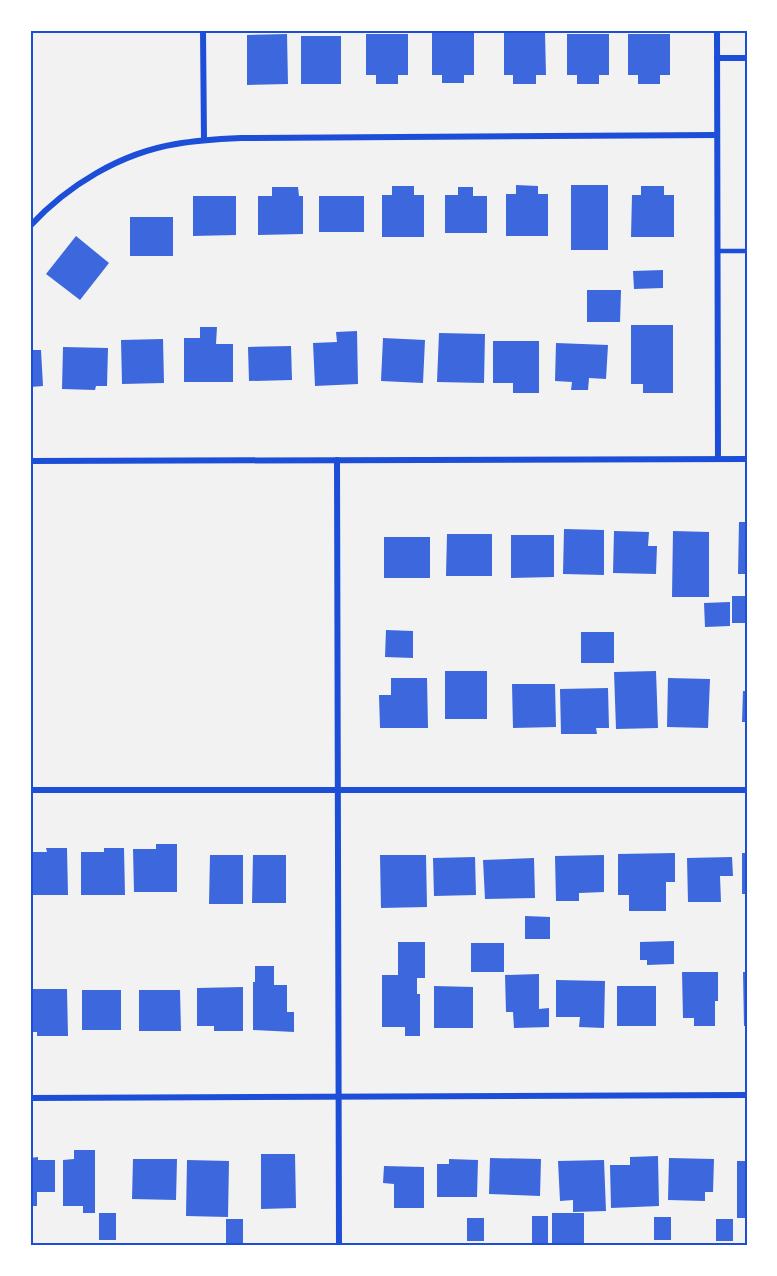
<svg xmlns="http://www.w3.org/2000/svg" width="777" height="1276" viewBox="0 0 777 1276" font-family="'Zilla Slab',serif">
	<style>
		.building { fill: #3d67dc }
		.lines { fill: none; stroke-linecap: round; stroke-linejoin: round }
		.service { stroke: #1d4ed8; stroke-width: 4.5 }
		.minor { stroke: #1d4ed8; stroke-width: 6 }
		.neatline { fill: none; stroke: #1d4ed8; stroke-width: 2 }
	</style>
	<rect width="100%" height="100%" fill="#f2f2f2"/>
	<!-- building -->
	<g class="building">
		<path d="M432 33H474V75H464V83H442V75H432Z"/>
		<path d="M504 33H545L546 75H536V84H513V75H504Z"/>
		<path d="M287 34 288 84 247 85V35Z"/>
		<path d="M366 34H408V75H398V84H376V75H366Z"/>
		<path d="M567 34H609V75H599V84H577V75H567Z"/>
		<path d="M628 34H670V75H660V84H638V75H628Z"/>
		<rect x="301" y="36" width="40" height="48"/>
		<path d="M516 185 538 186V194H548V236H506V194H516Z"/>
		<rect x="571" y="185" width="37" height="65"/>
		<path d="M392 186H414V195H424V237H382V195H392Z"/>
		<path d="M641 186H664V195H674V237H631L632 195H641Z"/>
		<path d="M272 187H298L299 196H303V234L258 235V196H272Z"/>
		<path d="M458 187H473V196H487V233H445V195H458Z"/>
		<path d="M193 196H236V235L193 236Z"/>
		<rect x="319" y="196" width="45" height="36"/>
		<rect x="130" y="217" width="43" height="39"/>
		<path d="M76 236 109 263 80 300 46 274Z"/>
		<path d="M663 270V288L634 289 633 271Z"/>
		<path d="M587 290H621L620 322H587Z"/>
		<path d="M631 325H673V393H643V384H631Z"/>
		<path d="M200 327H217L216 344H233V382H184V338H200Z"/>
		<path d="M357 331 358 384 315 386 313 343 337 342 336 332Z"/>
		<path d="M439 333 485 334 484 383 437 382Z"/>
		<path d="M383 338 425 340 423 383 381 381Z"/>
		<path d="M163 339 164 383 122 384 121 340Z"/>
		<path d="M493 341H539V393H513V383H493Z"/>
		<path d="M556 343 608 345 606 379 589 378 588 390H571L572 382 555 381Z"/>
		<path d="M291 346 292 380 249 381 248 347Z"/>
		<path d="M63 347 108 348 107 386H96L95 390 62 389Z"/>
		<path d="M30 350H41L43 386 30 387Z"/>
		<path d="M739 522H747V574H738Z"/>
		<path d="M564 529 604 530V575L563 574Z"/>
		<path d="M614 531 649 532 648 546H657L656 574 613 573Z"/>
		<path d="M673 531 709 532V597H672Z"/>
		<path d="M447 534H492V576H446Z"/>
		<path d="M511 535H554V577L511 578Z"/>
		<rect x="384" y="537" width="46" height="41"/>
		<rect x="732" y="596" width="15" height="27"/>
		<path d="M730 602V626L705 627 704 603Z"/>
		<path d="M386 630 413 631V658L385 657Z"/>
		<rect x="581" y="632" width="33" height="31"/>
		<rect x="445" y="671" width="42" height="48"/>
		<path d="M656 671 658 728 616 729 614 672Z"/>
		<path d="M391 678H427L428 728H380L379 695H391Z"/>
		<path d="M668 678 710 679 708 728 667 727Z"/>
		<path d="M512 684H555L556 727 513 728Z"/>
		<path d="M608 688 609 728H596L597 734H561L560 689Z"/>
		<path d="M743 691H747V722H742Z"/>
		<path d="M156 844H177V892H134L133 849H156Z"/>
		<path d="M46 848H67L68 895H30V852H47Z"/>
		<path d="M104 848H124L125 895H81V852H104Z"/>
		<path d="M675 853V882H666V911H629V895H618V854Z"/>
		<rect x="742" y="853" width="5" height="41"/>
		<path d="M210 855H243V904H209Z"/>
		<path d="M253 855H286V903H252Z"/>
		<path d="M380 855H426L427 907 381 908Z"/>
		<path d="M604 855V892L579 893V901H556L555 856Z"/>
		<path d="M475 857 476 895 434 896 433 858Z"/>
		<path d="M732 857 733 876H720L721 902H688L687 858Z"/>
		<path d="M534 858 535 898 485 899 483 860Z"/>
		<path d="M525 916 550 917V939H525Z"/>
		<path d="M674 941V964L647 965V960H640V942Z"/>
		<path d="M398 942H425V978H417V994H420V1036H405V1027H382V975H398Z"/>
		<rect x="471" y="943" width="33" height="29"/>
		<path d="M255 966H274V985H287V1012H294V1032L253 1030V982H255Z"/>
		<path d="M682 972H718V1001H715V1026H694V1018H683Z"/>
		<path d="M743 972H747V1026H744Z"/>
		<path d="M539 974V1009L549 1008V1027L514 1028 513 1012H506L505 975Z"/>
		<path d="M556 980 605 981 604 1028 579 1027 580 1017H556Z"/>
		<path d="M434 986 473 987V1028H434Z"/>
		<rect x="617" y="986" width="39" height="40"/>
		<path d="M243 987V1031H214V1026H197V988Z"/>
		<path d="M30 989H67L68 1036H37V1032H30Z"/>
		<rect x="82" y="990" width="39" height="40"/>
		<path d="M139 990H180L181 1031H139Z"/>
		<path d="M74 1150H95V1213H83V1206H63V1160L74 1159Z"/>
		<path d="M261 1154H295L296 1208 261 1209Z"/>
		<path d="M658 1156 659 1206 611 1208 610 1165H630V1157Z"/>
		<path d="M38 1157V1160H55V1192H37V1206H30V1158Z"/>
		<path d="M490 1158 541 1159 540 1196 489 1194Z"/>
		<path d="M669 1158 714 1159 713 1192H705V1201L668 1200Z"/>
		<path d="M133 1159H177L176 1200 132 1199Z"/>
		<path d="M449 1159 478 1160 477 1197H437V1164H449Z"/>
		<path d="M187 1160 229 1161 228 1217 186 1216Z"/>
		<path d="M604 1160 606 1211 573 1212V1200L560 1201 558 1161Z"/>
		<rect x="737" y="1161" width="10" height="57"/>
		<path d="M384 1166 424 1167V1208H394V1184L383 1183Z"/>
		<rect x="99" y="1213" width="17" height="27"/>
		<rect x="552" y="1213" width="32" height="31"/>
		<rect x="532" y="1216" width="16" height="27"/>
		<rect x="654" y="1217" width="17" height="23"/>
		<rect x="467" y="1218" width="17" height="23"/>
		<rect x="226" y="1219" width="17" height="26"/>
		<rect x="716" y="1219" width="17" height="22"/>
	</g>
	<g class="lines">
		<!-- service -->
		<path class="service" d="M718 251H747"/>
		<!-- minor -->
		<g class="minor">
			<path d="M203 30 204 140"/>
			<path d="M717 30 718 459"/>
			<path d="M717 58H747"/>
			<path d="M30 226C68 185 121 153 176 144 198 140 219 139 241 138L717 135"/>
			<path d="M337 460 339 1246"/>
			<path d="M30 461 747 459"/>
			<path d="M30 790H747"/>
			<path d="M30 1098 747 1095"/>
		</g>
	</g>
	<!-- border -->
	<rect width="777" height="1276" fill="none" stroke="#ffffff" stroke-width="63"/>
	<rect x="32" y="32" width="714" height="1212" class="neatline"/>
</svg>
